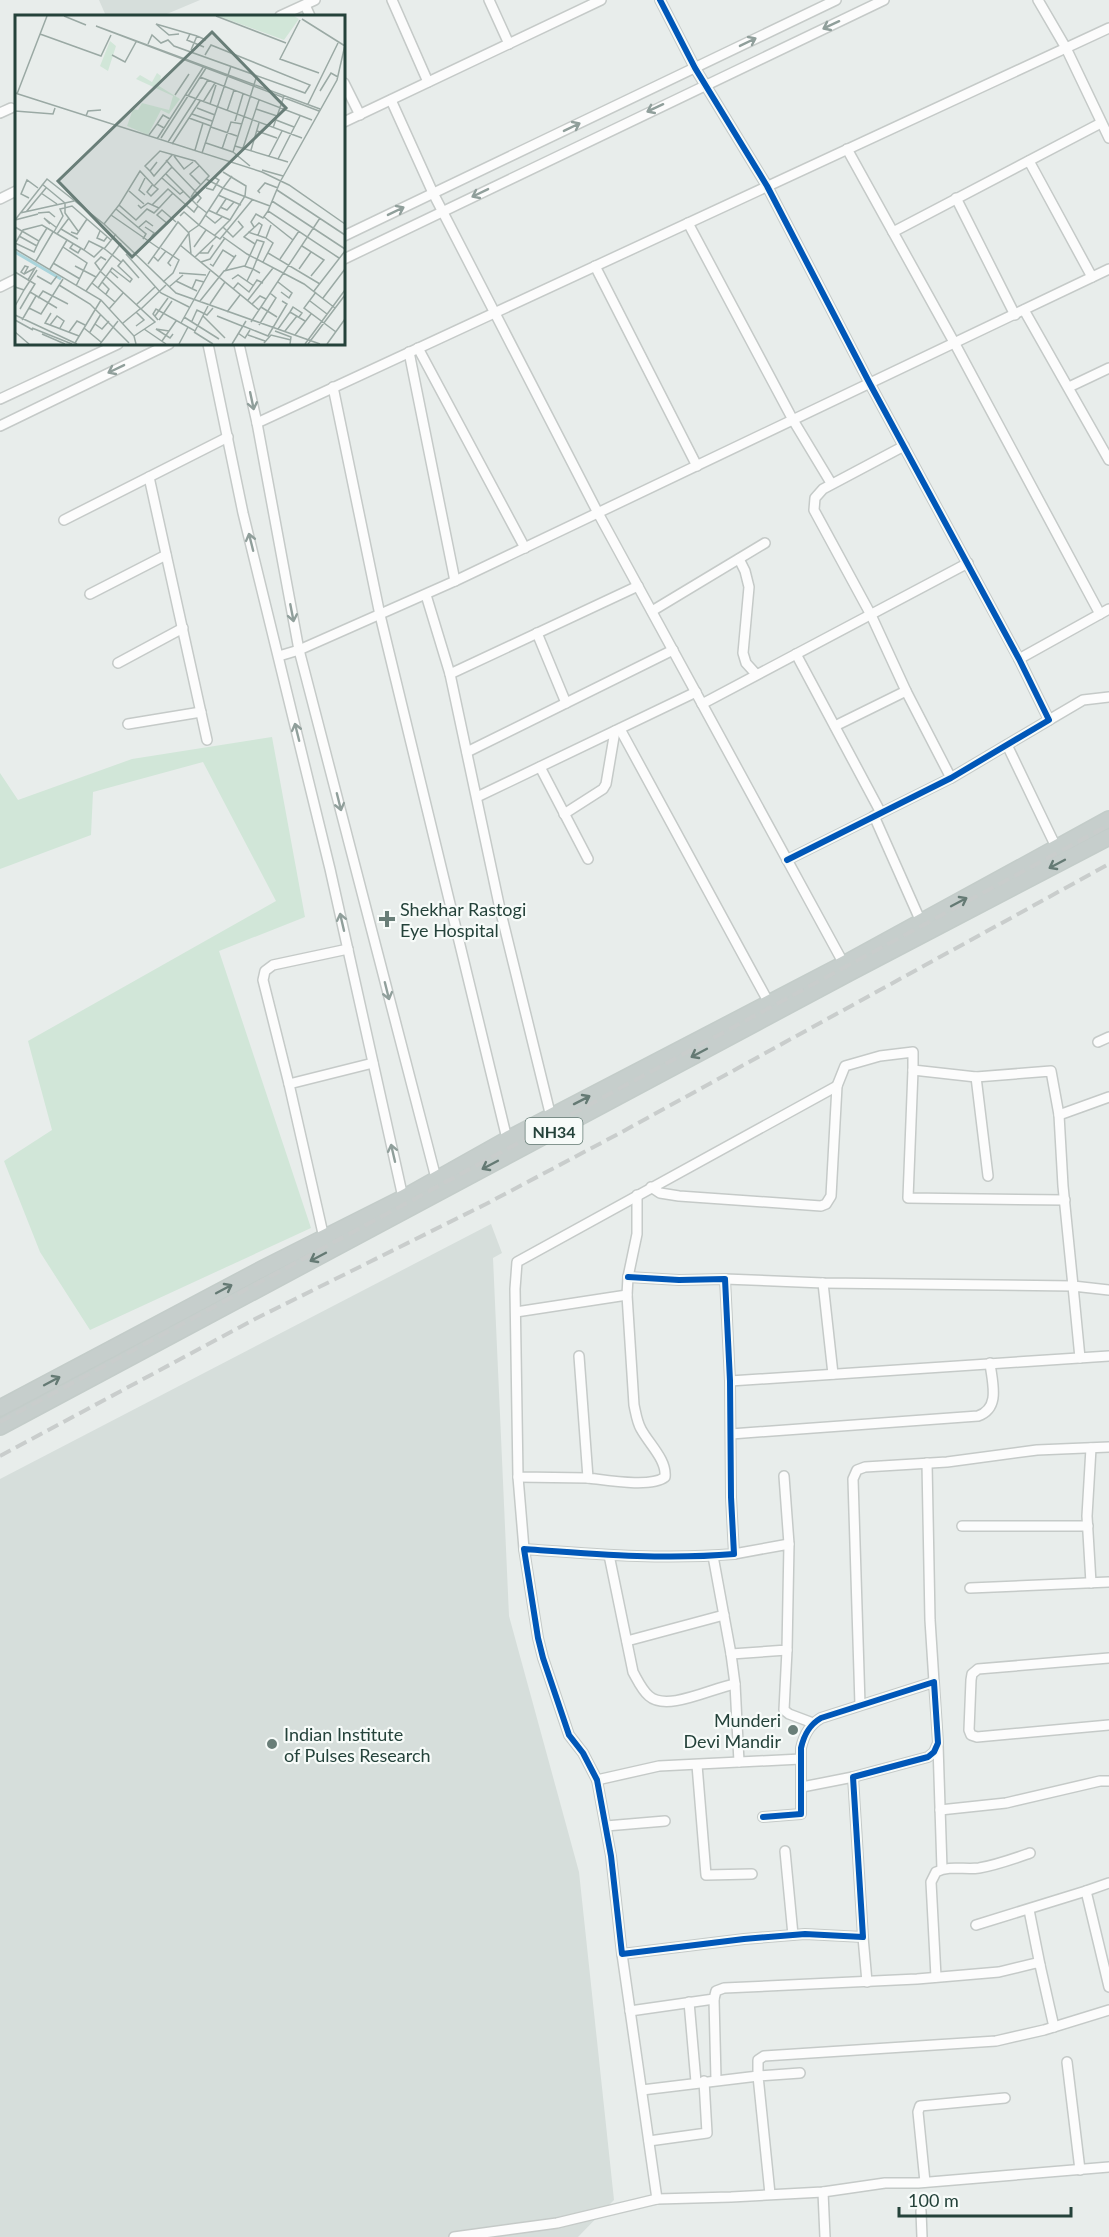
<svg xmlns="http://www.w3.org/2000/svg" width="1109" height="2237" viewBox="0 0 1109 2237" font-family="Lato,sans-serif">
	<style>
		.built { fill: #d6dedb }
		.green { fill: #d1e6d8 }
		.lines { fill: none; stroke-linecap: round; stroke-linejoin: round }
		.minor-casing { stroke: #c5cac8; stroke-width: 12 }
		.trunk-casing { stroke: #c3ccc9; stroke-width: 18 }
		.minor { stroke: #fcfcfc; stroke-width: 9 }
		.trunk { stroke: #c6cecc; stroke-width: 15 }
		.rail { stroke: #c9cdcc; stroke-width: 4; stroke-dasharray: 12 6; stroke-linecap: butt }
		.cycleway-casing { stroke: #f7fbf9; stroke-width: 10 }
		.cycleway { stroke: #0057b8; stroke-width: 6 }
		.oneway { stroke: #909f9b }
		.oneway2 { stroke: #657a74 }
		.poi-dot { fill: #697e78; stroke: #f7fbf9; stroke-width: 2 }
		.labels { text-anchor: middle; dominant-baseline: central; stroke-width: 4.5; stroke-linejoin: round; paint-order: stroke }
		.shield { fill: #f7fbf9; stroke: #637a73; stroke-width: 1.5 }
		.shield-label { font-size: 16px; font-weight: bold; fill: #24423a }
		.poi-label { font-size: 18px; fill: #24423a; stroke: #f7fbf9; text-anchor: start }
		.inset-river { fill: none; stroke: #a9d4db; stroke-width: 3 }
		.inset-road { fill: none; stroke: #9aa9a4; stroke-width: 1.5 }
		.view { fill: #697e78; fill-opacity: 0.15; stroke: #697e78; stroke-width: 3 }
		.inset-edge { fill: none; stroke: #24423a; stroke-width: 3 }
	</style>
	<rect width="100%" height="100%" fill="#e8edeb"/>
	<!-- built -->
	<g class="built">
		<path d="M99 0H200L162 16H106Z"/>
		<path d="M491 1224 502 1253 493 1258 509 1616 579 1872 614 2200 578 2237H0V1479Z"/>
	</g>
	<!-- green -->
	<path class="green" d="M272 737 305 917 219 951 311 1228 90 1330 40 1252 4 1161 52 1130 28 1041 276 901 203 762 93 792 91 835 0 869V773L18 800 132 759Z"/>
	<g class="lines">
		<!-- minor casing -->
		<g class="minor-casing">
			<g id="minor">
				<path d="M392 0 428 82"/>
				<path d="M489 0 509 44"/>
				<path d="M660 0 695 68 767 186 870 384 1019 659 1049 720 951 778 787 860"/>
				<path d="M1038 0 1066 48 1109 138"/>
				<path d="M305 5 310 16"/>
				<path d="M280 16 315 0"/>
				<path d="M344 83 360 115"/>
				<path d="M391 100 433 193 598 513 845 966"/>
				<path d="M0 113 11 108"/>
				<path d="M344 122 601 0"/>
				<path d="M847 149 955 344 1100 614"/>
				<path d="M1029 161 1092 277"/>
				<path d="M956 198 1015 315"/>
				<path d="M0 199 16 191"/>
				<path d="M688 223 793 420 831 483"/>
				<path d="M893 232 1101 123"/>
				<path d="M344 236 836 0"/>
				<path d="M344 259 884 0"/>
				<path d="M595 266 697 466"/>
				<path d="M0 287 16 279"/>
				<path d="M1024 310 1109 460"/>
				<path d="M208 344 243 513 330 869 404 1202"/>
				<path d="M239 344 257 423 299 650 437 1182"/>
				<path d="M418 348 525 548"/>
				<path d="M409 352 455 581"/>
				<path d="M333 387 380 615 508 1143"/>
				<path d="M1069 387 1109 368"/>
				<path d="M0 399 118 344"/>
				<path d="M257 423 1109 28"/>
				<path d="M0 426 169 344"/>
				<path d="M904 446 823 489 815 498 814 510 871 615 906 691 951 778"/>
				<path d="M149 477 207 740"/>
				<path d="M64 520 228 437"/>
				<path d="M739 559 745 571 749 587 743 653 746 663 756 674"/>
				<path d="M90 594 166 555"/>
				<path d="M426 595 450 674 500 909 551 1117"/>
				<path d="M652 611 765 543"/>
				<path d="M537 633 566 703"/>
				<path d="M796 654 881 813"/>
				<path d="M279 656 299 650 455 581 1109 269"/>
				<path d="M1019 659 1109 609"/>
				<path d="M118 663 183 628"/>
				<path d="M450 674 638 586"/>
				<path d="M702 704 968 563"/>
				<path d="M1049 720 1083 700 1109 697"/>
				<path d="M128 724 201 712"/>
				<path d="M835 726 906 691"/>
				<path d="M620 729 769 1003"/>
				<path d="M1007 745 1057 849"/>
				<path d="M467 752 673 650"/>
				<path d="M540 767 588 859"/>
				<path d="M477 797 696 692"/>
				<path d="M564 814 603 789 606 784 615 731"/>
				<path d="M874 816 921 922"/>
				<path d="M1098 1042 1109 1037"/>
				<path d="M913 1070 908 1198 1065 1200"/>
				<path d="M976 1077 988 1176"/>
				<path d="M289 1084 263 980 265 971 273 965 348 949"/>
				<path d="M1059 1115 1109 1097"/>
				<path d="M651 1187 660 1193 679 1196 821 1206 826 1204 831 1196 837 1086 845 1066 880 1056 913 1052V1070L976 1077 1051 1071 1059 1115 1063 1186 1073 1286 823 1283 725 1279"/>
				<path d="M324 1238 289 1084 373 1063"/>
				<path d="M628 1277 679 1280 725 1279 730 1381 731 1497 734 1554C664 1560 594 1554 524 1549L538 1638 543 1658 569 1735 583 1753 597 1780 611 1856 622 1954 744 1939 805 1934 863 1937 853 1777 928 1757 934 1752 938 1743 934 1682 821 1718C809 1725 804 1735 801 1748V1814L763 1817"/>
				<path d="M823 1283 833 1374"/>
				<path d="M516 1312 627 1295"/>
				<path d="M579 1356 588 1478C606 1480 651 1488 665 1477 667 1460 649 1444 641 1429 637 1422 636 1414 634 1405L627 1295 628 1277 637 1234V1195"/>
				<path d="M1080 1358 1073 1286 1109 1290"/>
				<path d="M730 1381 1109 1356"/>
				<path d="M731 1434 978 1416C1001 1408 992 1382 990 1363"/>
				<path d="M927 1463 930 1620 934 1682"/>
				<path d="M784 1476 789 1544"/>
				<path d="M518 1477 524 1549"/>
				<path d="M588 1478 518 1477 515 1289 517 1262 837 1086"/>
				<path d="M962 1526H1088"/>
				<path d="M609 1555 633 1672C638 1681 642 1690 649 1696 667 1712 712 1688 735 1684"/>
				<path d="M713 1556 731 1654 787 1650 789 1544 734 1554"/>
				<path d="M1091 1583 1087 1516 1091 1448"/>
				<path d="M970 1588 1109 1582"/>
				<path d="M627 1641 724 1615"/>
				<path d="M787 1650 784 1710 789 1714 813 1723"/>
				<path d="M731 1654 735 1684 739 1762"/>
				<path d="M1109 1658 978 1669 972 1674 971 1680 969 1730 971 1735 977 1737 1109 1725"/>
				<path d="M860 1705 853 1479 857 1470 865 1467 947 1462 1037 1450 1109 1447"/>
				<path d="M938 1745 942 1869"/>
				<path d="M697 1765 706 1875 752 1874"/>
				<path d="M597 1780 659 1766 801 1759"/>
				<path d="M802 1787 853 1777"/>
				<path d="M940 1810 1006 1803 1100 1781H1109"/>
				<path d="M606 1826 665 1821"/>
				<path d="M785 1851 793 1935"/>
				<path d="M1086 1891 1109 1883"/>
				<path d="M1029 1910 1040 1965"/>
				<path d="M976 1925 1086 1891 1109 1987"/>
				<path d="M863 1937 867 1982"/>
				<path d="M936 1977 931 1882 936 1872C950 1865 964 1870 979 1868 997 1865 1013 1859 1030 1853"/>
				<path d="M714 1999 716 2079"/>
				<path d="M689 2002 696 2082"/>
				<path d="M630 2011 714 1999 716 1991 724 1988 917 1979 999 1972 1036 1963 1040 1965 1054 2027"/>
				<path d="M1067 2062 1080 2170"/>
				<path d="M642 2090 758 2076V2060L764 2056 996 2041 1044 2030 1109 2010"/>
				<path d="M649 2141 707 2133 704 2081"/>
				<path d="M925 2182 918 2112 920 2106 1005 2098"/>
				<path d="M823 2192 825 2237"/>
				<path d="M770 2194 758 2076 800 2073"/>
				<path d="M657 2199 731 2197 823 2192 885 2183H918L1109 2167"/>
				<path d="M921 2211 922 2237"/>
				<path d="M454 2237 557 2223 657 2199 622 1954"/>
			</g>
		</g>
		<!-- trunk casing -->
		<g class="trunk-casing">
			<g id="trunk">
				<path d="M0 1408 262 1269 403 1198 508 1139 844 964 1109 819"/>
				<path d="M0 1427 849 973 1109 837"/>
			</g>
		</g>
		<!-- minor -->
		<use href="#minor" class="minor"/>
		<!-- trunk -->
		<use href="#trunk" class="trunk"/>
		<!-- rail -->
		<g class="rail">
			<path d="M0 1422 1109 825"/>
			<path d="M0 1456 255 1319 486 1204 620 1133 1109 864"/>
		</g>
		<!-- cycleway casing -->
		<g class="cycleway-casing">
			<g id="cycleway">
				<path d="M660 0 695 68 767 186 870 384 1019 659 1049 720 951 778 787 860"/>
				<path d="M628 1277 679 1280 725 1279 730 1381 731 1497 734 1554C664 1560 594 1554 524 1549L538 1638 543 1658 569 1735 583 1753 597 1780 611 1856 622 1954 744 1939 805 1934 863 1937 853 1777 928 1757 934 1752 938 1743 934 1682 821 1718C809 1725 804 1735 801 1748V1814L763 1817"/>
			</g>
		</g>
		<!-- cycleway -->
		<use href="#cycleway" class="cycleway"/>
	</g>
	<!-- one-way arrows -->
	<defs><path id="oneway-shaft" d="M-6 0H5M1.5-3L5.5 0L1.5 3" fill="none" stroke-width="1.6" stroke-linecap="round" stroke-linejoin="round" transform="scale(1.5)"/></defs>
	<g class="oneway">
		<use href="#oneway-shaft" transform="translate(831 25) rotate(155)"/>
		<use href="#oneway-shaft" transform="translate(748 42) rotate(-26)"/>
		<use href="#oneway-shaft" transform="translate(655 108) rotate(155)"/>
		<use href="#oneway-shaft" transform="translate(572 127) rotate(-26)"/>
		<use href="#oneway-shaft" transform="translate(480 193) rotate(154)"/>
		<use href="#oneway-shaft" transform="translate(396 211) rotate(-26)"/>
		<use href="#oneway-shaft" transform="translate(116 369) rotate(154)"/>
		<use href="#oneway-shaft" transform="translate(252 401) rotate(78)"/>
		<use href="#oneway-shaft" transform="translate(251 542) rotate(-104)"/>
		<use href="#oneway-shaft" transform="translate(292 613) rotate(79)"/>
		<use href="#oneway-shaft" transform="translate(297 732) rotate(-104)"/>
		<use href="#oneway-shaft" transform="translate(339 802) rotate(76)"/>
		<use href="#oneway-shaft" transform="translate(342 922) rotate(-103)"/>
		<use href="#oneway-shaft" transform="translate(387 991) rotate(76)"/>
		<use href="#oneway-shaft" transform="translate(393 1153) rotate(-103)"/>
	</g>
	<g class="oneway2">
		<use href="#oneway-shaft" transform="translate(1057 864) rotate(152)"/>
		<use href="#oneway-shaft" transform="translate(959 902) rotate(-28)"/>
		<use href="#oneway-shaft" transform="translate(699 1053) rotate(152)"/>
		<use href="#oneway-shaft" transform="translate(582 1100) rotate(-27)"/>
		<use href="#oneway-shaft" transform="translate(490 1165) rotate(152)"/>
		<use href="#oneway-shaft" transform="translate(318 1257) rotate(152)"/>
		<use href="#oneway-shaft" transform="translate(224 1289) rotate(-28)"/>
		<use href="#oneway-shaft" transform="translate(52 1381) rotate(-28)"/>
	</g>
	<!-- markers -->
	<g class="poi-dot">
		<path d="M384 910h6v6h6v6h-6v6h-6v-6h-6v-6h6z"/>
		<circle cx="793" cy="1730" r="6"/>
		<circle cx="272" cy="1744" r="6"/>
	</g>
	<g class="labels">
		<!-- shield labels -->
		<rect class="shield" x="525.5" y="1118" width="57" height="26" rx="4.5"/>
		<g class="shield-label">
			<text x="554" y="1131">NH34</text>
		</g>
		<!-- poi labels -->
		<g class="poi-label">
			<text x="400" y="909">Shekhar Rastogi<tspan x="400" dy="21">Eye Hospital</tspan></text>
			<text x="781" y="1720" text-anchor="end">Munderi<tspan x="781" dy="21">Devi Mandir</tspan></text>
			<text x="284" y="1734">Indian Institute<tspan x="284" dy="21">of Pulses Research</tspan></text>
		</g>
	</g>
	<!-- overview -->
	<g transform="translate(15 15)">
		<rect width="330" height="330" fill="#e8edeb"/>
		<path d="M203 1H279L284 4 269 25ZM95 26 101 31 93 56 85 51ZM142 58 146 61 144 71 165 84 154 99 146 95 133 120 112 111 118 94 123 95 127 88 154 95 158 81 121 64 125 60 137 67Z" fill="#d1e6d8"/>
		<path class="inset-river" d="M0 237 46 264"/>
		<path class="inset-road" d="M49 1 71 10M201 1 271 28M287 4 330 31M285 5 265 44 304 58M25 19 86 41 96 20M164 19 154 20 141 9 175 19M182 21 175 19 172 25 189 32M133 29 137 20 146 28 153 25 159 31 290 78 295 70 196 30 190 40M176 35 182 21 191 25M97 40 110 47 121 27M185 62 297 105M305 76 316 58 323 62M0 78 247 157 274 170 330 209M2 79 32 1M160 80 174 59M171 80 287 123M188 87 200 68M195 89 201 70M293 89 323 28M182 93 200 100M241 94 262 101M0 96 38 99 40 93M212 96 219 75M304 96 81 11 305 94M177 99 197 106M71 101 73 96 86 95M174 103 196 111M261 105 279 112M220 106 228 79M142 109 148 100 155 104M196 112 222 121M258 113 269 81M242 116 262 123M134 120 142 109 149 113M146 123 191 53M142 124 189 51M153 127 193 65M191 128 218 137 242 60M157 129 185 86M220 131 273 147M228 133 244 85M207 134 216 107 227 109M180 135 188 108M236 135 244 108M218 137 235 151M187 138 216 51M159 141 169 154 178 147M254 141 267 116M263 144 285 101M142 147 135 156 139 161 157 140M184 151 175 159 186 170M247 155 268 161M135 156 130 151 145 136 180 146 194 161 180 176 157 152M151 159 183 191M147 163 165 179 169 176M191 164 208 173 217 161M265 167 253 196 324 243M265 167 322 65 330 30M27 169 50 188V198L63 216M138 169 132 177 136 181 143 174 139 171M191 173 198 175 204 165 199 162M262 175 330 220M114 176 129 189M26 178 42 189M245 178 243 176 250 168 263 173M130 180 124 175 130 163M203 180 226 190M176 182 180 176 186 183 182 188M14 183 6 179 12 165 23 173M238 184 205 224 184 210 208 173 236 184 255 191M257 186 330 234M123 190 126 193 133 188 144 193 139 198 132 194 121 205 104 190 125 156 139 171 157 152 151 145M137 190 153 174 179 197 183 191 192 198M205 192 212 195 219 187M144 193 158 178M101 194 131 219 128 224M193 195 215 205 230 181 231 171 208 157M11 197 31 173M5 198 59 186M23 198 34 197 40 202M201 199 211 184M96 200 145 234M190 200 200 208 207 202M165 201 169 197 184 210 174 217M249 202 278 225M0 205 32 164 89 209 104 190M0 205 23 199M35 209 29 203 42 213M89 209 161 278 305 329M153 209 142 200 147 195 161 207M0 212 24 226 19 237 0 228M130 212 139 218 133 227M208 212 218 222 228 212 223 206M239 212 236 207 241 199 248 203 253 196M32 213 69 235M123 213 131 206 138 211M46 214 63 224M85 216 82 223 89 226 92 222M39 217 48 201 45 194 57 191 96 225M56 217 62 219 72 204M233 217 251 223M42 219 54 203M174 219 176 239M4 221 22 231M199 221 215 205M208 222 232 239 289 269 320 293M1 227 8 215 27 210 32 213 24 226M58 229 55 233 63 238 66 233M240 229 229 222 244 208 247 210 243 220M165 230 244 295M287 231 309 245 296 261M48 232 72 248 61 271M179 232 191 215M88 233 79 242 69 235 74 226 88 233 91 235 106 247M146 233 164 245 158 258 148 267M0 234 86 285 119 321 121 329M89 234 101 219M184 238H193L198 230M253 238 305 269M111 239 146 278 174 292M139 242 143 246 151 236M180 242 201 222M265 244 284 216M21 246 38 217M186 247 195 244 210 223M248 247 258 228 251 223 256 210M38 248 65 264M133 249 163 207 174 218 153 248 156 251M195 249 198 251 208 235 219 242M10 251 13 252 9 259 6 257ZM60 251 81 262M35 254 52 225M284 254 296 237M85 255 80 248 86 242 91 245M85 256 140 307 119 321M95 256 97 253 115 267 117 264 103 251 108 245 124 263M210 256 221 240M0 257 20 269 15 277 42 293M164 258 191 260M9 259 20 253 13 265M22 261 36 269 42 261M217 264 223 260 239 271M161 266 182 276M232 266 238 254 245 258M87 267 95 256 103 263M263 267 277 278 274 283 266 277M77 268 100 287M44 270 75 289 114 328M0 272 9 275 0 291M154 272 168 260M83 273 87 267 94 274 91 279M177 274 181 265 189 267M218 274 223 268 234 277 242 265 248 268M9 275 22 255M71 276 106 228M299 276 330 236M301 277 289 293 321 317M23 283 28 276 53 289M308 283 330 254M233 285 258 253M185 286 209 256 229 251 238 254 249 227 242 225 230 251M295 286 312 299M195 289 210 267M237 289 245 281 251 284M121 290 140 272M246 292 262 302M14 293 26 299 48 264M5 294 15 277M94 294 108 278M126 294 151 270M121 297 129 305 121 311M212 297 225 280M275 297 278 292 287 298 284 302M36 298 30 308 64 321M0 300 62 329M140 301 153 283M188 301 210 323M202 301 227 311M169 302 204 324M0 305 18 315M7 305 21 281M143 305 138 299 141 294 180 316 193 291M144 305 157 286M177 306 182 295 192 300 198 293M236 307 305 203M108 308 125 294M166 308 195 256M80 309 87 314 94 306M35 310 42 301 49 306 45 313M244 310 261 283 255 278M228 311 253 321 272 289 267 286M17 313 57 329M69 313 86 327M129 314 151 329M263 314 275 297 290 306M154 316 141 314 155 323 158 319M260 316 276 322 275 329M270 316 282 301M0 317 14 329M54 317 62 306 70 310M75 317 86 299M179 317 198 329M223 318 230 323 235 315M27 319 50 329M233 320 250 326M280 320 296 299M147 326 161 306M60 328 86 285M249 328 256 320 276 325M85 329 103 306M164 329 173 312M217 329 231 306M290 329 330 275M293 329 330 280M312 329 330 304"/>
		<path class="view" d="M197 17 271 93 117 242 43 166Z"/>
		<rect width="330" height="330" class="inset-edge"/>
	</g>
	<!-- scale -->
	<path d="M899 2207v9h172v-9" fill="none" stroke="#24423a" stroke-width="3"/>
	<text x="908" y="2207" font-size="18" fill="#24423a" stroke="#f7fbf9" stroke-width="4.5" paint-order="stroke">100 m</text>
</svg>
